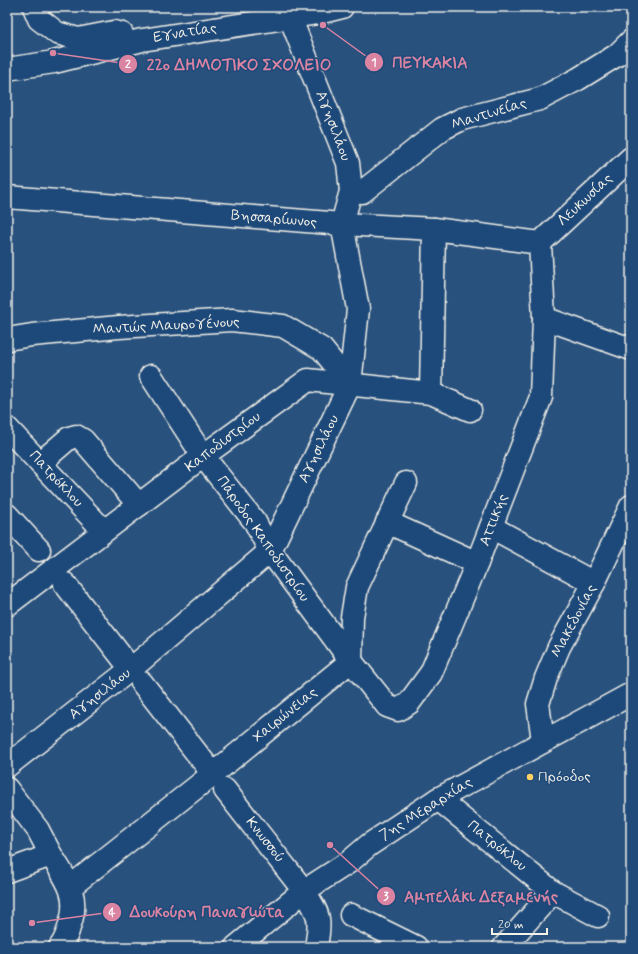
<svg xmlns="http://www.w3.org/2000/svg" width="638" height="954" viewBox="0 0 638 954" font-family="Mynerve,sans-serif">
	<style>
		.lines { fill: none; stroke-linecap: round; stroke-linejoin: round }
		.street-casing { stroke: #f4f1e8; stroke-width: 25 }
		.secondary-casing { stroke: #f4f1e8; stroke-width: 25 }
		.primary-casing { stroke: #f4f1e8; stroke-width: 25 }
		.street { stroke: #1f4a7a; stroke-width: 22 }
		.secondary { stroke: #1f4a7a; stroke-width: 22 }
		.primary { stroke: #1f4a7a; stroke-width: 22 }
		.poi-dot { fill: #ffd166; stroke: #1f4a7a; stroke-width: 1.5 }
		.labels { text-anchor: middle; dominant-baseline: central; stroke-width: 3; stroke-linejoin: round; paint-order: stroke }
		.street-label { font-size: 15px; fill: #f4f1e8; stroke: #1f4a7a }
		.poi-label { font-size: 15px; fill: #f4f1e8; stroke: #1f4a7a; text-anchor: start }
		.leader { fill: none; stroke: #db84a2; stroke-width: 1.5 }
		.callout-dot { fill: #db84a2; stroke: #1f4a7a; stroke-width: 1.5 }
		.mark-label { font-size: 12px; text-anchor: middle; font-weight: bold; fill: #fff }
		.callout-label { font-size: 16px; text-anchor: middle; font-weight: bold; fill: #db84a2; stroke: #1f4a7a; stroke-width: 3; stroke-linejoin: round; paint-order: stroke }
	</style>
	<rect width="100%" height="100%" fill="#28517e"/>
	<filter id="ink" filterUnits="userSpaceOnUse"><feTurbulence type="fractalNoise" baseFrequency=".025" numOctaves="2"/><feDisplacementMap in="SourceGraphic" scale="8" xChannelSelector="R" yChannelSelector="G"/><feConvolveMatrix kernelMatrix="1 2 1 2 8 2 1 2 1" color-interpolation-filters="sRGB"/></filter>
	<g filter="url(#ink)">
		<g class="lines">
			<!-- street casing -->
			<g class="street-casing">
				<g id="street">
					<path d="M34 7 39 19 57 33 78 39 114 32 122 34"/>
					<path d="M7 69 54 62 142 40 318 13 342 7"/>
					<path d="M351 191 362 192 442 129 462 119 540 99 578 79 617 55 631 41"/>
					<path d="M7 197 342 224 434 229 540 243"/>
					<path d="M540 243 631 158"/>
					<path d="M544 318 631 349"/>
					<path d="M7 339 32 335 119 327 232 320 283 326 322 349 350 384"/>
					<path d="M151 376 203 456 255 522 270 551 351 661 387 706 398 710 409 703 431 673 477 563 541 397 544 318 540 243"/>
					<path d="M431 393 434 229"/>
					<path d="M7 428 104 531"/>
					<path d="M40 463 69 438 76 436 83 440 139 505"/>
					<path d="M7 515 39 550"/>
					<path d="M387 522 477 563"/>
					<path d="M491 527 594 583"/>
					<path d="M65 584 131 669"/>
					<path d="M7 605 203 456 308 380 431 393 470 410"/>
					<path d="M142 683 213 774"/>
					<path d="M543 741 538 704 546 678 559 647 594 583 631 506"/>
					<path d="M7 766 131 669 270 551 350 384 358 309 342 224 351 191 348 163 290 17"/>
					<path d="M225 790 304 891"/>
					<path d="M438 799 553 892 598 916"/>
					<path d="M70 887 213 774 351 661 352 617 357 587 406 483"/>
					<path d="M351 915 416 947"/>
					<path d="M504 947 553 892"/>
				</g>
			</g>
			<!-- secondary casing -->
			<g class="secondary-casing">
				<g id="secondary">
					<path d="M7 789 38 830 51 855"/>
					<path d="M304 891C320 915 321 919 316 947"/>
				</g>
			</g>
			<!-- primary casing -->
			<g class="primary-casing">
				<g id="primary">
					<path d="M7 871 51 855C66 879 80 895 70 924 68 932 65 941 60 947"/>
					<path d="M236 947 304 891 349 862 369 845 438 799 631 694"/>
				</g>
			</g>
			<!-- street -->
			<use href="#street" class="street"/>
			<!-- secondary -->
			<use href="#secondary" class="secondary"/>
			<!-- primary -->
			<use href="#primary" class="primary"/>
		</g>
	</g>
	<!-- markers -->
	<circle class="poi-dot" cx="530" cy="777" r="4"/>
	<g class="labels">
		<!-- street labels -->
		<g class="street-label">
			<text transform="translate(185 33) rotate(-9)">Εγνατίας</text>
			<text transform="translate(489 114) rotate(-17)">Μαντινείας</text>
			<text transform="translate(333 126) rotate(69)">Αγησιλάου</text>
			<text transform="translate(585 200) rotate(-43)">Λευκωσίας</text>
			<text transform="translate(274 219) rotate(5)">Βησσαρίωνος</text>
			<text transform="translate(166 326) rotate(-3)">Μαντώς Μαυρογένους</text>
			<text transform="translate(223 442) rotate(-37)">Καποδιστρίου</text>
			<text transform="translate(319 449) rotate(-64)">Αγησιλάου</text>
			<text transform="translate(56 479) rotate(47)">Πατρόκλου</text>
			<text transform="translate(494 520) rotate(-69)">Αττικής</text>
			<text transform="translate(263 539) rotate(55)">Πάροδος Καποδιστρίου</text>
			<text transform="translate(574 621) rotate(-62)">Μακεδονίας</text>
			<text transform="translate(100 694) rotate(-38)">Αγησιλάου</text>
			<text transform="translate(285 715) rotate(-39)">Χαιρώνειας</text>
			<text transform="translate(426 809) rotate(-32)">7ης Μεραρχίας</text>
			<text transform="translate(265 840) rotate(52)">Κνωσσού</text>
			<text transform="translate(497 846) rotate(39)">Πατρόκλου</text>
		</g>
		<!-- poi labels -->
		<g class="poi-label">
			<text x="538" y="777">Πρόοδος</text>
		</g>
	</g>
	<!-- callouts -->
	<path class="leader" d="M323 25L374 62M53 53L128 64M330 845L386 896M32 923L112 912"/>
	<g class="callout-dot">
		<circle cx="323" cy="25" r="4"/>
		<circle cx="53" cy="53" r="4"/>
		<circle cx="330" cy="845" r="4"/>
		<circle cx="32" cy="923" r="4"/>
		<circle cx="374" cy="62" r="10"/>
		<circle cx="128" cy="64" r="10"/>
		<circle cx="386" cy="896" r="10"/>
		<circle cx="112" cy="912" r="10"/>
	</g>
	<g class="mark-label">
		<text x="374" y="66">1</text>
		<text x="128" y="68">2</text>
		<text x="386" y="900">3</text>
		<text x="112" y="916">4</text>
	</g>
	<g class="callout-label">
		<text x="430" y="68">ΠΕΥΚΑΚΙΑ</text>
		<text x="239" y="70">22ο ΔΗΜΟΤΙΚΟ ΣΧΟΛΕΙΟ</text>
		<text x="481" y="902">Αμπελάκι Δεξαμενής</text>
		<text x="207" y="917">Δουκούρη Παναγιώτα</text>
	</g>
	<!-- margin -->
	<rect width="638" height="954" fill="none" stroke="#1f4a7a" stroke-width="24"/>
	<rect x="12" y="12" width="614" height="930" fill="none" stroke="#f4f1e8" stroke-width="1.5" filter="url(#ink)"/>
	<!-- scale -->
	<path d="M492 928v6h55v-6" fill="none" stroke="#f4f1e8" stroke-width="2"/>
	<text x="498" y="928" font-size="12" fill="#f4f1e8" stroke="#1f4a7a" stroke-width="3" paint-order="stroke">20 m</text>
</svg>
